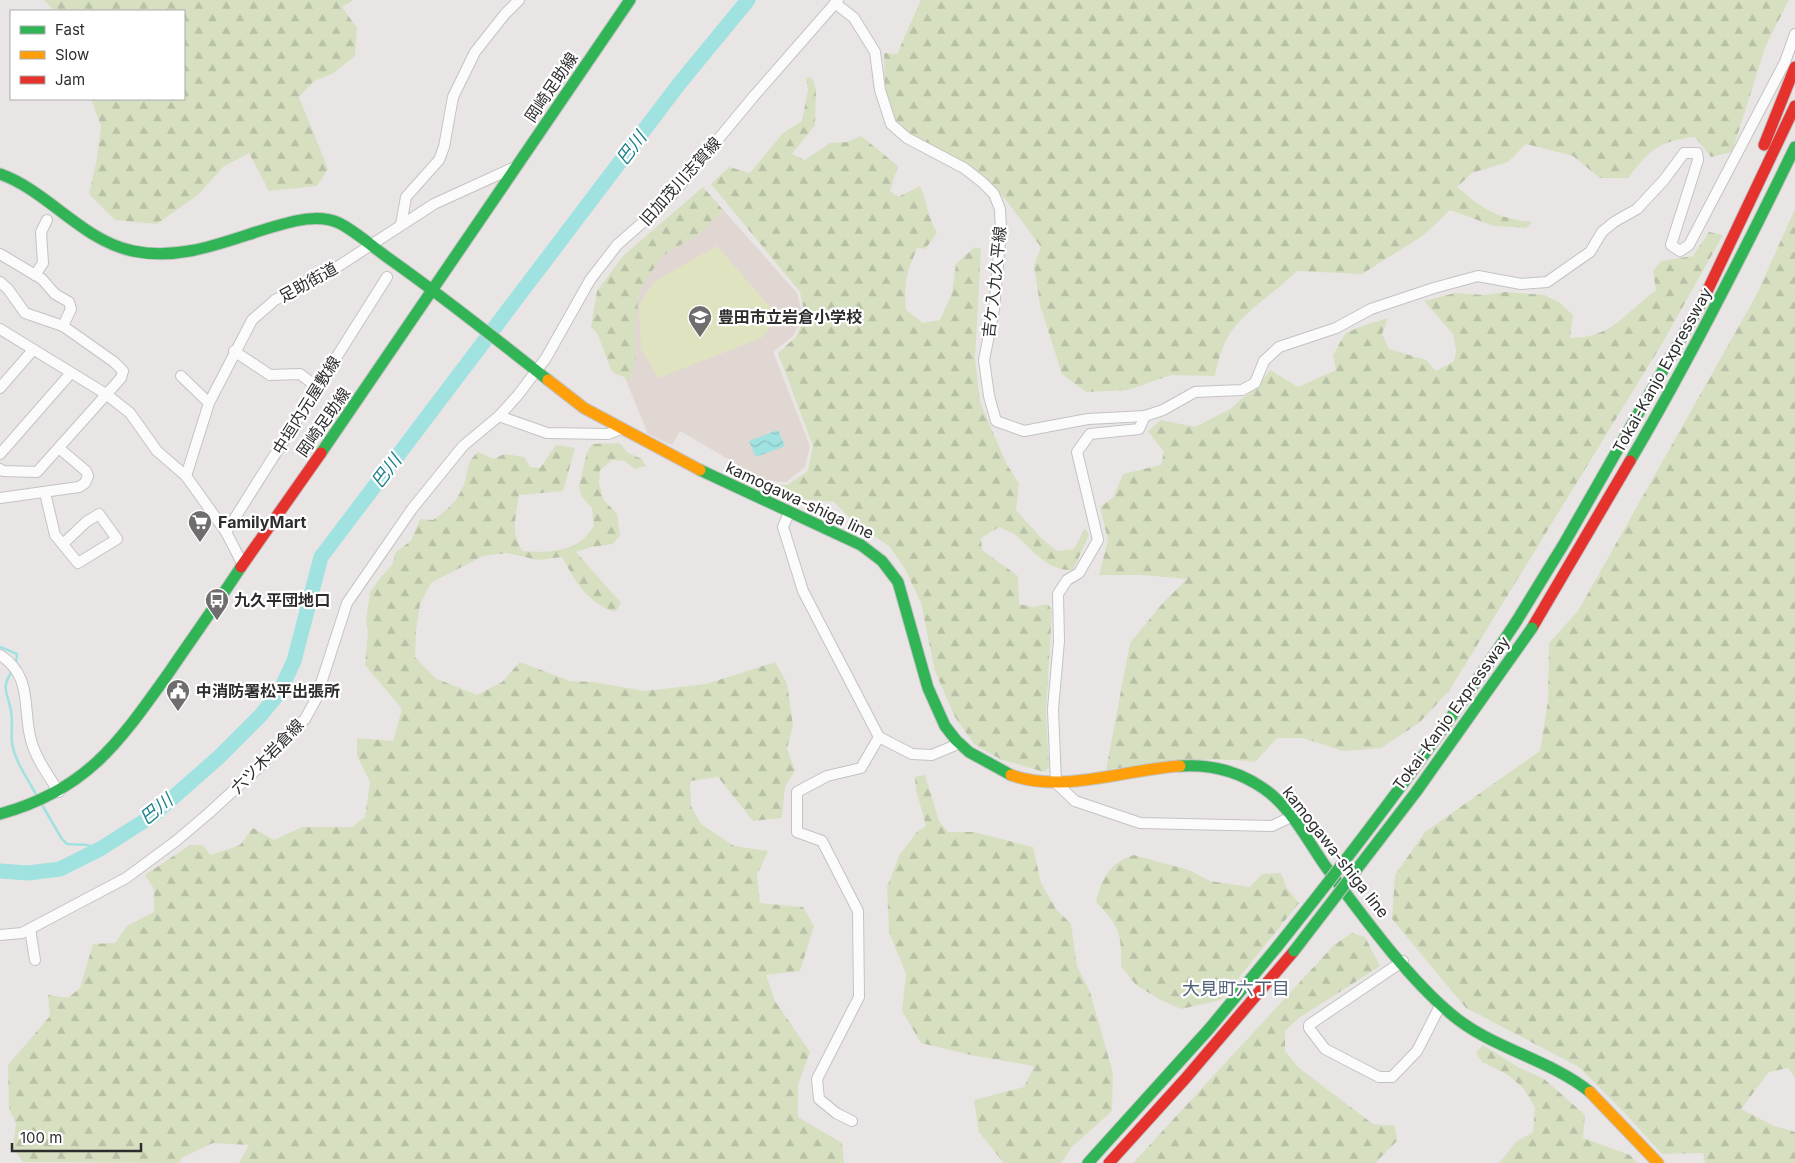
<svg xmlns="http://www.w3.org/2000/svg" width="1795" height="1163" viewBox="0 0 1795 1163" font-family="Inter,'Noto Sans JP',sans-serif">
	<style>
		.education { fill: #e1d7d2 }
		.forest { fill: url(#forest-firs) }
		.pitch { fill: #e0e3bf }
		.water { fill: url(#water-waves) }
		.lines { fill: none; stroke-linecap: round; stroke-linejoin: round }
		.stream { stroke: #a0e2e0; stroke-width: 2.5 }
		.river { stroke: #a0e2e0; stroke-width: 15 }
		.street-casing { stroke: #c4c3c4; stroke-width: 12 }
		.fast-casing { stroke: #c4c3c4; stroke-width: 13 }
		.slow-casing { stroke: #c4c3c4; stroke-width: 13 }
		.jam-casing { stroke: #c4c3c4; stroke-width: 13 }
		.street { stroke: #fcfbfb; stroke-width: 10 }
		.fast { stroke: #30b455; stroke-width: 11 }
		.slow { stroke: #ff9f0a; stroke-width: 11 }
		.jam { stroke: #e5322d; stroke-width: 11 }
		.fast-bridge-casing { stroke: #c5c3c3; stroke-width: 13; stroke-linecap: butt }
		.fast-bridge { stroke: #30b455; stroke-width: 11 }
		.labels { text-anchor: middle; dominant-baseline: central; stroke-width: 4.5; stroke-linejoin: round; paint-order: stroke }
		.street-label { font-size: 16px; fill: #2d2d2d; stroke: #fff }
		.poi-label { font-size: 16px; font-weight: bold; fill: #2d2d2d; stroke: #fff; text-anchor: start }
		.water-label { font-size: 18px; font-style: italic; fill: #1d8289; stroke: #fff }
		.neighbourhood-label { font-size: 18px; fill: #526478; stroke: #fff }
	</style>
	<defs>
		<pattern id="forest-firs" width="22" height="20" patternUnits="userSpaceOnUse" patternTransform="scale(1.25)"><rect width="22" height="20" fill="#d6e0c1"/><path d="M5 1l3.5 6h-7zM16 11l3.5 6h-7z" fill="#b8c0a6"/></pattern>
		<pattern id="water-waves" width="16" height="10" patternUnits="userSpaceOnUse" patternTransform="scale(1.25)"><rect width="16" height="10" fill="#a0e2e0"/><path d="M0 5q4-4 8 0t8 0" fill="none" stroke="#8ac2c0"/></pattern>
	</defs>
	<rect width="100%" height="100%" fill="#e9e5e4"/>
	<!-- education -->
	<path class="education" d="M710 195 797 293 803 316 793 336 773 352 810 446 805 467 786 482 760 481 733 473 737 464 680 431 672 445 648 434 609 339 612 291Z"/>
	<!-- forest -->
	<g class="forest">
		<path d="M44 0H354L342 7 357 28 355 56 332 74 314 81 299 97 328 169 317 186 269 191 249 153 223 167 198 195 157 224 115 220 89 194 97 159 101 126 91 99H184V11H54Z"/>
		<path d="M921 0H1789L1766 45 1732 152 1711 157 1695 137C1658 141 1650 150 1628 178H1600L1573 156 1526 144 1508 162 1472 173 1457 187C1486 211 1494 217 1532 222L1526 228 1494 226 1450 210 1424 235 1362 274 1297 271C1276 292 1248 308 1231 332 1222 345 1218 361 1215 376L1171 375 1128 390 1086 392 1062 374 1040 305 1034 266 1041 247C1019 218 998 184 967 164 947 151 907 142 894 121 883 102 885 75 884 53L897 54Z"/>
		<path d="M806 77 812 78 816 89 815 125 792 154 805 160 830 143 847 142 861 136 898 166 890 191 898 197 920 186C927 202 928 217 937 233L925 249 917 248C906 275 904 281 906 310L923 323 940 320 952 294 956 264 975 247 981 249 975 358 980 402 1007 465 1019 483 1016 510 1042 539 1057 551 1074 549 1085 528 1089 535 1073 570C1048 571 1034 552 1017 536 1012 532 1005 530 999 527L981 538 982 550 1018 576 1019 604 1033 607 1048 604 1052 611 1046 712 1049 767 1044 772 1000 759 974 744 955 717 935 671 921 603 905 569 890 547 854 522 834 502 766 496 736 483 738 478 759 483 787 485 808 471 813 446 778 353 796 337 805 316 800 292 711 184 729 167 750 173 783 133 802 121 808 90Z"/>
		<path d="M703 187 723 210 700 233 662 256 640 289 634 334 636 355 631 380 612 372 597 333 591 327 597 291 624 255Z"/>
		<path d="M1795 209V1078L1788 1068 1769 1072 1741 1109 1772 1125 1795 1132V1163H1705L1703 1153 1662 1154 1624 1112 1579 1067 1466 1008 1392 919 1395 875 1425 832 1540 751 1548 701 1549 643 1578 611 1757 294Z"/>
		<path d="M1709 232 1723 235 1663 342 1449 691 1419 723 1381 748 1343 751 1303 738H1277L1255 762C1206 756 1155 762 1106 770L1130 643 1162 604 1187 579 1143 575H1099L1108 540 1100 507 1113 498 1123 474 1161 465 1164 452 1148 431 1161 420 1195 427 1232 408 1241 399 1256 389 1270 370 1298 387 1336 370 1333 355 1345 334 1359 327 1388 318 1382 334 1389 349 1426 360 1436 371 1454 361 1456 351 1453 334 1424 301 1455 293 1484 295 1505 292 1544 295 1559 302 1573 315 1570 338C1612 338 1625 313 1656 290L1653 271 1661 261 1693 256Z"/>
		<path d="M619 443 628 453 642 459 646 466 635 469 624 461 612 460 600 470 599 483 603 499 617 514 620 535 613 544 591 547 576 552 621 603 615 612C586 602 576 582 562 557L538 560 507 553 483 556 431 583 420 604 416 630 415 657 435 678 477 695 502 682 520 662 570 681 594 682 644 691 706 684 775 662 787 683 793 725 787 749 795 770 785 787 782 818 753 821 718 777 690 781 691 806 701 824 734 846 768 851 757 875 760 903 803 907 814 926 800 971 766 975 775 1001 810 1052 798 1085V1117L842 1143 844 1163H239L249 1145 213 1143 182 1158 179 1163 23 1162 13 1148 16 1124 9 1108 8 1065 50 1016 48 995 68 998 80 988 93 944 115 943 127 926 154 912V889L145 875 190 845H203L210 855 240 845 253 828 274 840 302 827H352L365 817 370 782 357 756V738L393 741 402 709 365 665 368 632 366 621 370 592 380 578 392 565 396 552 411 541 420 519 433 520C444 512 455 504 461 491 470 475 463 465 478 452L494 459 504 454 524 457 530 467 540 468 556 445 575 448 563 491 519 495C516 515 510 535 523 551 540 553 567 552 581 541 586 537 590 531 594 526L592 508 582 497 579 487 587 452 592 444Z"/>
		<path d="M925 775 939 821 948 832H974L1033 847 1041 883 1056 909 1071 924 1077 966 1090 992 1113 1073 1112 1111 1073 1146 1061 1163H1004L979 1132 974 1100 1024 1087 1034 1066 975 1056 921 1043 902 1011 906 974 889 932 887 887 900 854 917 832 926 826 916 790 915 777Z"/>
		<path d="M1134 855 1189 870 1210 881 1250 887 1262 874 1281 873 1286 887 1299 903 1221 1000 1181 1009 1159 999 1136 985 1121 966C1122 933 1119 926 1096 902 1102 878 1109 863 1134 855Z"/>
		<path d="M1352 933 1365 937 1380 966 1299 1018 1285 1031V1051L1299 1068 1373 1124 1395 1126 1397 1141 1375 1163H1133L1334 945Z"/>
		<path d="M1483 1045 1518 1067 1544 1079 1585 1115 1583 1138 1630 1155 1637 1163H1499L1516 1142 1533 1132 1535 1107 1523 1088 1508 1075 1482 1062 1476 1053Z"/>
	</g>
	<!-- pitch -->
	<path class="pitch" d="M717 246 775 313 774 324 761 338 658 378 641 348 639 306 654 282Z"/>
	<!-- water -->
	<path class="water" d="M778 430 785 446 756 457 749 441Z"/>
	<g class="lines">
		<!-- stream -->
		<g class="stream">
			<path d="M0 647 17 654 16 664"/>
			<path d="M12 671C0 690 8 692 11 711 13 721 11 732 12 743 15 762 28 779 37 796"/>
			<path d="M42 805 62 839 67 844 88 845 102 852"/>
		</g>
		<!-- river -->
		<path class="river" d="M0 871 28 873 60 869 100 849 152 816 219 757 260 716 279 693 294 661 321 557 679 84 748 0"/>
		<!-- street casing -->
		<g class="street-casing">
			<g id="street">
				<path d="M835 3 854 18 875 52 880 90 891 124 907 138 964 168 982 182 994 194 1000 209 1001 231 994 309 984 360 989 396 996 421 1024 431 1088 419 1145 416 1163 410 1195 392 1242 390 1255 383 1264 361 1279 347 1336 328 1371 309 1434 288 1478 276 1521 284 1547 282 1590 252 1602 232 1614 222 1637 209 1664 180 1684 153H1697L1698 160 1671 245 1680 251 1689 245 1785 62 1795 34"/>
				<path d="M401 225 406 197 439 160 444 147 453 97 475 52 505 14 519 0"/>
				<path d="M0 254 42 279 55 294 69 302 71 309 63 326"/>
				<path d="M35 275 43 263 41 232 47 220"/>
				<path d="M0 282 8 289 25 313 63 326 114 362 123 371 121 378 37 472 3 471 0 469"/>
				<path d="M0 329 106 394 130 413 157 451 186 476 226 532 243 565"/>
				<path d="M234 351 270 375 300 374 317 387"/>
				<path d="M181 376 209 403"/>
				<path d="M0 388 33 350"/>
				<path d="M499 416 547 433 608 434 621 429"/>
				<path d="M1145 416 1139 429 1090 434 1077 452 1098 540 1079 573 1067 580 1058 594 1059 641 1053 709 1056 783 1075 801 1140 823 1272 826 1291 817"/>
				<path d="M0 454 70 374"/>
				<path d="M186 476 209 403 252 320 275 300 334 269 434 204 515 167"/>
				<path d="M45 493 55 535 78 563 117 539 99 514 86 522 63 544"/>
				<path d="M0 498 79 487 85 483 88 476 86 471 60 449"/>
				<path d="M789 513 783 527 803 591 879 737 912 754 932 755 958 744"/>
				<path d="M226 532 387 277"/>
				<path d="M0 655C32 676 23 705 30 736 34 756 48 775 59 792"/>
				<path d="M30 929 35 960"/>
				<path d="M0 935 22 933 126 878 176 841 209 813 258 768 305 719 316 699 347 603 412 509 463 446 499 416 518 395 546 358 590 280 617 245 667 201 754 96 838 0"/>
				<path d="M1403 961 1309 1025V1028L1325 1049 1379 1077H1392L1417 1051 1441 1004"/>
				<path d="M852 1121 836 1113 819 1099 817 1079 859 997 858 911 822 841 797 832V792L827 776 861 768 879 737"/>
			</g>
		</g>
		<!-- fast casing -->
		<g class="fast-casing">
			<g id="fast">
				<path d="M0 174C48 191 83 241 133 251 190 263 241 233 295 221 309 218 326 217 339 223 357 232 375 249 391 260 445 298 496 339 548 380"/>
				<path d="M321 453 630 0"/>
				<path d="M1630 461C1690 359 1743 254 1795 147"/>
				<path d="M700 470 861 545 882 561 898 582 928 688 945 726 956 740 969 752 1011 775"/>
				<path d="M1516 622 1565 542 1703 300"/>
				<path d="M1180 766C1209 764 1238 771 1263 788 1291 807 1307 840 1326 867 1363 916 1404 974 1451 1014 1492 1049 1548 1058 1590 1092"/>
				<path d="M0 814C88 790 120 741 170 671 194 636 218 602 241 567"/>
				<path d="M1088 1163 1209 1029 1277 947"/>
			</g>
		</g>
		<!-- slow casing -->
		<g class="slow-casing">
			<g id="slow">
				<path d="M548 380 584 408 700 470"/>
				<path d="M1011 775C1064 794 1126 769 1180 766"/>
				<path d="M1590 1092 1658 1163"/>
			</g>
		</g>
		<!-- jam casing -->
		<g class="jam-casing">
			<g id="jam">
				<path d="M1764 145 1795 67"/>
				<path d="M1703 300 1795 106"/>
				<path d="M241 567 321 453"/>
				<path d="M1532 628 1630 461"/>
				<path d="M1109 1163 1185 1079 1294 951"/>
			</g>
		</g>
		<!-- street -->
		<use href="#street" class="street"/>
		<!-- fast -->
		<use href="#fast" class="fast"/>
		<!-- slow -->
		<use href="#slow" class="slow"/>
		<!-- jam -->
		<use href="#jam" class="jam"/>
		<!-- fast-bridge casing -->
		<g class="fast-bridge-casing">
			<g id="fast-bridge">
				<path d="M1277 947C1361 842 1442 735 1516 622"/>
				<path d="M1294 951 1416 792 1532 628"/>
			</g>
		</g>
		<!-- fast-bridge -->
		<use href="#fast-bridge" class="fast-bridge"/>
	</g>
	<!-- icons -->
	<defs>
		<g id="school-pin" transform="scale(1.25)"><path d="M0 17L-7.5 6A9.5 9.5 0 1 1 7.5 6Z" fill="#6f6d6d" stroke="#fff"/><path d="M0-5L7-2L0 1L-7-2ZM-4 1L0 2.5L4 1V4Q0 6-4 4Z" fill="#fff"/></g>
		<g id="supermarket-pin" transform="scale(1.25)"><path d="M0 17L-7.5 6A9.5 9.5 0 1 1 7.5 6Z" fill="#6f6d6d" stroke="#fff"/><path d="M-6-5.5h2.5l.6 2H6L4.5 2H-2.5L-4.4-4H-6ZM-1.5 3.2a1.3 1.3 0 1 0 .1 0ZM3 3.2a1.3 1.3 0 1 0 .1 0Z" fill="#fff"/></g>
		<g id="bus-pin" transform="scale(1.25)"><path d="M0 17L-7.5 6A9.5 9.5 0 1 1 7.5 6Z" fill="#6f6d6d" stroke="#fff"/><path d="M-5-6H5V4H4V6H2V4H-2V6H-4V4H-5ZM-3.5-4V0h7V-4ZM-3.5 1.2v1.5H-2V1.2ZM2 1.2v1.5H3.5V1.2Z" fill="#fff"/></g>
		<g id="civic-pin" transform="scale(1.25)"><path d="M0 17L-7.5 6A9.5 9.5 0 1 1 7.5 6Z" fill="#6f6d6d" stroke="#fff"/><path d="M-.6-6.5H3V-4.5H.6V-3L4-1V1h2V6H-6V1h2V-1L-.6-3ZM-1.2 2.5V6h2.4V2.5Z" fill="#fff"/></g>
	</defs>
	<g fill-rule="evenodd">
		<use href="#school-pin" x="700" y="317"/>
		<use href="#supermarket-pin" x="200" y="522"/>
		<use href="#bus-pin" x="217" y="600"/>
		<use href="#civic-pin" x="178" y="691"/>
	</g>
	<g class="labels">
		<!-- street labels -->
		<g class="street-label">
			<text transform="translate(551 87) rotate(-56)">岡崎足助線</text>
			<text transform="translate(680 181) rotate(-48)">旧加茂川志賀線</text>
			<text transform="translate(308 282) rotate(-29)">足助街道</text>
			<text transform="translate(994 282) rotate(-84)">吉ケ入九久平線</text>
			<text transform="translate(1662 370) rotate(-61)">Tokai-Kanjo Expressway</text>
			<text transform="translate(306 405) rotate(-58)">中垣内元屋敷線</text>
			<text transform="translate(323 422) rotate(-55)">岡崎足助線</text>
			<text transform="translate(800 500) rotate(25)">kamogawa-shiga line</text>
			<text transform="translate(1451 713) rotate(-54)">Tokai-Kanjo Expressway</text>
			<text transform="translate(267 756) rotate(-46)">六ツ木岩倉線</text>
			<text transform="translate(1336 852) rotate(52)">kamogawa-shiga line</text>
		</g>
		<!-- poi labels -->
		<g class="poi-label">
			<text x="718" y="317">豊田市立岩倉小学校</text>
			<text x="218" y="522">FamilyMart</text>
			<text x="234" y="600">九久平団地口</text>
			<text x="196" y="691">中消防署松平出張所</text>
		</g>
		<!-- water labels -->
		<g class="water-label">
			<text transform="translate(631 148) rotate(-53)">巴川</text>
			<text transform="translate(386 471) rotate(-53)">巴川</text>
			<text transform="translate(156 809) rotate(-39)">巴川</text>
		</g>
		<!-- neighbourhood labels -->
		<g class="neighbourhood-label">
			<text x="1236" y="988">大見町六丁目</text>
		</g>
	</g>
	<!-- legend -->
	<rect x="10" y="10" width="175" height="90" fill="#ffffff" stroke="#ababab"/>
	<rect x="20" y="26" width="25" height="8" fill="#30b455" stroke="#ababab"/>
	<text x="55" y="35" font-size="15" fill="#2d2d2d">Fast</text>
	<rect x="20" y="51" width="25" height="8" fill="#ff9f0a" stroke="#ababab"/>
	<text x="55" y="60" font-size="15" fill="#2d2d2d">Slow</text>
	<rect x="20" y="76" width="25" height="8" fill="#e5322d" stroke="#ababab"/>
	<text x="55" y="85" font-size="15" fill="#2d2d2d">Jam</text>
	<!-- scale -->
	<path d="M12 1143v8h129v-8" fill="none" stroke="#2d2d2d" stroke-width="2.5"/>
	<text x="20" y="1143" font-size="15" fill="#2d2d2d" stroke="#ffffff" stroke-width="4" paint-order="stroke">100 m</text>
</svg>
